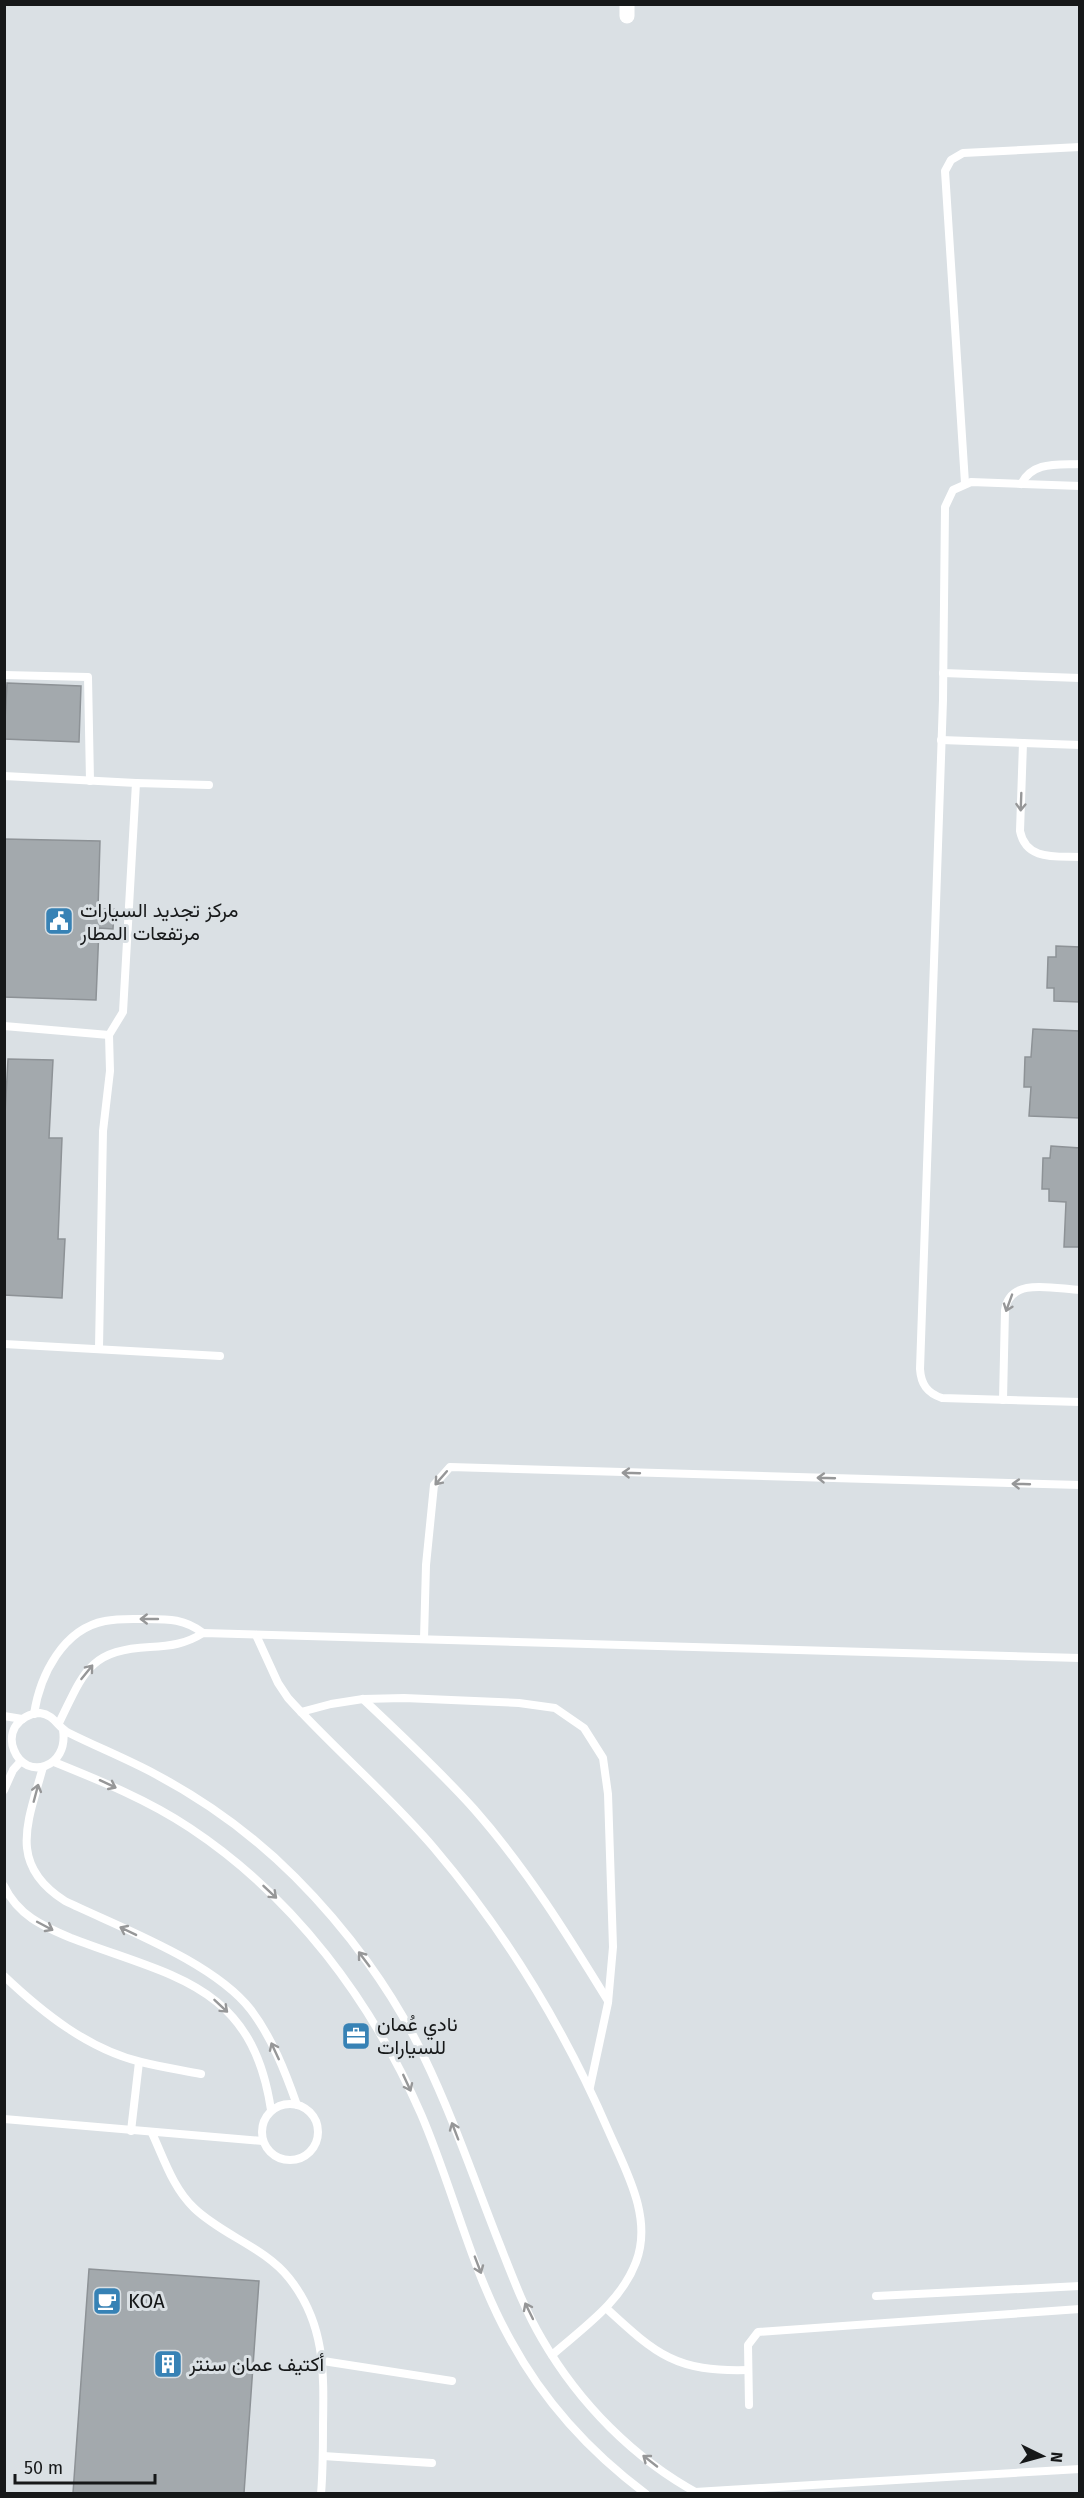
<svg xmlns="http://www.w3.org/2000/svg" width="1084" height="2498" viewBox="0 0 1084 2498" font-family="'Fira Sans',Vazirmatn,sans-serif">
	<style>
		.building { fill: #a3a9ad; stroke: #8d9296; stroke-width: 1.5 }
		.lines { fill: none; stroke-linecap: round; stroke-linejoin: round }
		.lane { stroke: #fff; stroke-width: 8 }
		.street { stroke: #fff; stroke-width: 15 }
		.oneway { stroke: #969798 }
		.labels { text-anchor: middle; dominant-baseline: central; stroke-width: 6; stroke-linejoin: round; paint-order: stroke }
		.poi-label { font-size: 20px; fill: #161819; stroke: #dae0e4; text-anchor: start }
	</style>
	<rect width="100%" height="100%" fill="#dae0e4"/>
	<!-- building -->
	<g class="building">
		<path d="M7 683 81 686 79 742 4 739Z"/>
		<path d="M4 839 100 841 98 909H114L113 929 99 928 96 1000 4 997Z"/>
		<path d="M1056 946 1080 947V1002L1054 1001V988H1047L1048 957H1056Z"/>
		<path d="M1033 1029 1080 1031V1118L1029 1116 1031 1087H1024L1025 1057H1031Z"/>
		<path d="M8 1059 53 1060 49 1138H62L58 1239H65L62 1298 4 1295V1132Z"/>
		<path d="M1051 1146 1080 1148V1247H1064L1066 1202 1049 1201V1189H1042L1043 1158H1050Z"/>
		<path d="M89 2269 259 2281 244 2493H73Z"/>
	</g>
	<g class="lines">
		<!-- lane -->
		<g class="lane">
			<path d="M965 483 945 171 951 160 963 153 1080 147"/>
			<path d="M1021 484C1033 461 1057 465 1080 464"/>
			<path d="M1080 486 971 482 953 490 945 507 943 700 920 1369C921 1384 927 1393 942 1398L1080 1402"/>
			<path d="M943 673 1080 678"/>
			<path d="M4 675 88 677 90 781"/>
			<path d="M941 740 1080 745"/>
			<path d="M1023 743 1020 831C1026 861 1056 856 1080 857"/>
			<path d="M4 776 136 783"/>
			<path d="M4 1026 109 1035"/>
			<path d="M4 1344 220 1356"/>
			<path d="M99 1348 103 1131 110 1071 109 1035 123 1012 136 783 209 785"/>
			<path d="M1003 1400 1005 1310C1010 1276 1055 1289 1080 1290"/>
			<path d="M256 1635 278 1683 288 1698C335 1750 389 1795 434 1848 507 1934 564 2028 609 2132 626 2171 653 2218 636 2262 621 2302 584 2327 552 2355"/>
			<path d="M424 1639 426 1565 434 1485 450 1467 1080 1485"/>
			<path d="M363 1699C401 1735 439 1770 474 1809 526 1868 567 1934 608 2001"/>
			<path d="M301 1712 331 1704 363 1699 404 1698 519 1703 555 1708 584 1728 603 1758 608 1794 613 1947 608 2003 590 2087"/>
			<path d="M34 1714C40 1675 63 1629 105 1621 119 1618 133 1619 147 1619 169 1619 185 1619 203 1633"/>
			<path d="M4 1716 22 1719"/>
			<path d="M59 1723C84 1672 89 1650 150 1647 170 1646 186 1644 203 1633L1080 1658"/>
			<path d="M63 1730C69 1768 26 1781 14 1750 11 1743 11 1734 15 1727 20 1719 30 1713 40 1713 55 1715 57 1727 69 1733 97 1747 127 1759 155 1774 206 1801 254 1836 295 1877 346 1928 393 1991 424 2057 452 2115 473 2176 496 2235 510 2270 523 2307 542 2339 579 2403 634 2459 699 2494"/>
			<path d="M54 1762C101 1781 148 1800 190 1828 294 1897 371 2000 421 2114 453 2188 471 2270 511 2341 544 2402 590 2452 646 2494"/>
			<path d="M43 1767C28 1822 7 1864 65 1901 121 1928 214 1962 251 2010 272 2038 285 2071 297 2105"/>
			<path d="M4 1790 13 1770 21 1761"/>
			<path d="M4 1886C18 1915 42 1926 71 1938 172 1977 252 1983 271 2110"/>
			<path d="M4 1976C43 2013 88 2049 141 2062 161 2067 181 2070 201 2074"/>
			<circle cx="290" cy="2132" r="28"/>
			<path d="M4 2119 263 2141"/>
			<path d="M131 2131 139 2062"/>
			<path d="M152 2133C164 2159 173 2188 194 2208 222 2235 264 2247 289 2278 325 2323 324 2371 323 2425 323 2448 323 2471 321 2494"/>
			<path d="M876 2296 1080 2286"/>
			<path d="M606 2308C657 2355 676 2372 748 2370"/>
			<path d="M323 2361 452 2381"/>
			<path d="M749 2405 748 2345 758 2332 1080 2309"/>
			<path d="M323 2456 432 2463"/>
			<path d="M695 2492 1080 2469"/>
		</g>
		<!-- street -->
		<path class="street" d="M627 4V16"/>
	</g>
	<!-- one-way arrows -->
	<defs><path id="oneway-shaft" d="M-6 0H5M1.5-3L5.5 0L1.5 3" fill="none" stroke-width="1.6" stroke-linecap="round" stroke-linejoin="round" transform="scale(1.5)"/></defs>
	<g class="oneway">
		<use href="#oneway-shaft" transform="translate(1021 802) rotate(92)"/>
		<use href="#oneway-shaft" transform="translate(1009 1303) rotate(110)"/>
		<use href="#oneway-shaft" transform="translate(631 1473) rotate(-178)"/>
		<use href="#oneway-shaft" transform="translate(441 1478) rotate(131)"/>
		<use href="#oneway-shaft" transform="translate(826 1478) rotate(-178)"/>
		<use href="#oneway-shaft" transform="translate(1021 1484) rotate(-178)"/>
		<use href="#oneway-shaft" transform="translate(149 1619) rotate(-180)"/>
		<use href="#oneway-shaft" transform="translate(87 1672) rotate(-51)"/>
		<use href="#oneway-shaft" transform="translate(108 1784) rotate(25)"/>
		<use href="#oneway-shaft" transform="translate(36 1793) rotate(-75)"/>
		<use href="#oneway-shaft" transform="translate(270 1892) rotate(43)"/>
		<use href="#oneway-shaft" transform="translate(45 1926) rotate(28)"/>
		<use href="#oneway-shaft" transform="translate(128 1931) rotate(-154)"/>
		<use href="#oneway-shaft" transform="translate(364 1959) rotate(-127)"/>
		<use href="#oneway-shaft" transform="translate(221 2006) rotate(43)"/>
		<use href="#oneway-shaft" transform="translate(275 2051) rotate(-115)"/>
		<use href="#oneway-shaft" transform="translate(407 2083) rotate(65)"/>
		<use href="#oneway-shaft" transform="translate(455 2131) rotate(-111)"/>
		<use href="#oneway-shaft" transform="translate(478 2265) rotate(69)"/>
		<use href="#oneway-shaft" transform="translate(529 2311) rotate(-116)"/>
		<use href="#oneway-shaft" transform="translate(650 2461) rotate(-142)"/>
	</g>
	<!-- icons -->
	<defs>
		<g id="civic-square" transform="scale(1.5)"><rect x="-9" y="-9" width="18" height="18" rx="4" fill="#3782b5" stroke="#dae0e4"/><path d="M-.6-6.5H3V-4.5H.6V-3L4-1V1h2V6H-6V1h2V-1L-.6-3ZM-1.2 2.5V6h2.4V2.5Z" fill="#fff"/></g>
		<g id="office-square" transform="scale(1.5)"><rect x="-9" y="-9" width="18" height="18" rx="4" fill="#3782b5" stroke="#dae0e4"/><path d="M-6-3h4V-5.5h4V-3h4V5H-6ZM-1-4.5V-3h2v-1.5ZM-6 0V1H6V0Z" fill="#fff"/></g>
		<g id="cafe-square" transform="scale(1.5)"><rect x="-9" y="-9" width="18" height="18" rx="4" fill="#3782b5" stroke="#dae0e4"/><path d="M-5.5-4.5H6V0H3Q3 3.5 0 3.5H-2.5Q-5.5 3.5-5.5 0ZM3-3.2v2h1.7v-2ZM-6 4.5H4V6H-6Z" fill="#fff"/></g>
		<g id="building-square" transform="scale(1.5)"><rect x="-9" y="-9" width="18" height="18" rx="4" fill="#3782b5" stroke="#dae0e4"/><path d="M-4-6H4V6H1V3H-1V6H-4ZM-2.5-4.3h1.7v1.8h-1.7ZM.8-4.3h1.7v1.8H.8ZM-2.5-1h1.7V.8h-1.7ZM.8-1h1.7V.8H.8Z" fill="#fff"/></g>
	</defs>
	<g fill-rule="evenodd">
		<use href="#civic-square" x="59" y="921"/>
		<use href="#office-square" x="356" y="2036"/>
		<use href="#cafe-square" x="107" y="2301"/>
		<use href="#building-square" x="168" y="2364"/>
	</g>
	<g class="labels">
		<!-- poi labels -->
		<g class="poi-label">
			<text x="80" y="910">مركز تجديد السيارات<tspan x="80" dy="23">مرتفعات المطار</tspan></text>
			<text x="377" y="2024">نادي عُمان<tspan x="377" dy="23">للسيارات</tspan></text>
			<text x="128" y="2301">KOA</text>
			<text x="189" y="2364">أكتيف عمان سنتر</text>
		</g>
	</g>
	<!-- border -->
	<rect width="1084" height="2498" fill="none" stroke="#161819" stroke-width="12"/>
	<!-- north arrow -->
	<g transform="translate(1042 2456) rotate(95)" stroke="#dae0e4" stroke-width="4.5" paint-order="stroke">
	<path d="M0-4.5L10 22L0 15L-10 22Z" fill="#161819"/>
	<text y="-9" font-size="16" font-weight="bold" text-anchor="middle" fill="#161819">N</text>
	</g>
	<!-- scale -->
	<path d="M15 2474v9h140v-9" fill="none" stroke="#161819" stroke-width="3"/>
	<text x="24" y="2474" font-size="18" fill="#161819" stroke="#dae0e4" stroke-width="4.5" paint-order="stroke">50 m</text>
</svg>
